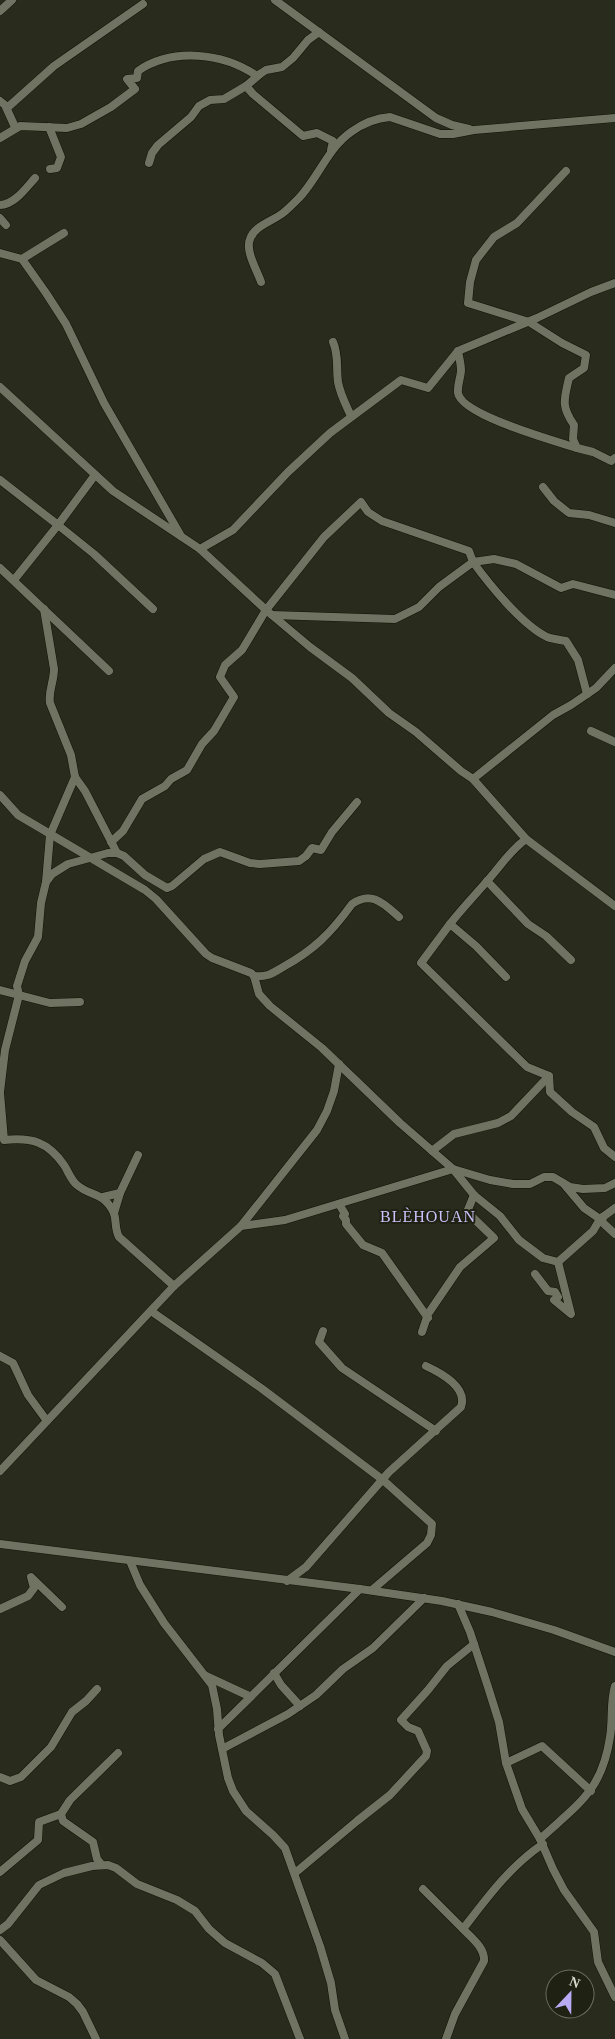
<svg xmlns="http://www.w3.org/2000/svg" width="615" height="2039" viewBox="0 0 615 2039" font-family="'Times New Roman',serif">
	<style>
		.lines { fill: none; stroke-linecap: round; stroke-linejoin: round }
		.minor-casing { stroke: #121306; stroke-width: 9 }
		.minor { stroke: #717362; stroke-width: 8 }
		.labels { text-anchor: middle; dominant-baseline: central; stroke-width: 4; stroke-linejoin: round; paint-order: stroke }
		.quarter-label { font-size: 16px; letter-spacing: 1px; fill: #cdc2fb; stroke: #1f2112 }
	</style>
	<rect width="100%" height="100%" fill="#292b1c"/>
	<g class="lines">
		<!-- minor casing -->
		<g class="minor-casing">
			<g id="minor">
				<path d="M275 0 436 118 452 125 469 129"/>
				<path d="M0 11 12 0"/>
				<path d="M260 74 246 86 253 94 303 136 317 133 333 141 331 150"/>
				<path d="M0 101 5 105 15 127"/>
				<path d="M7 108 54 66 143 4"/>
				<path d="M49 127 61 157 57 168 50 169"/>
				<path d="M0 138 20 126 67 128 81 124 111 107 135 89 127 79 137 78 138 71C173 47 224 53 257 76L266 70 282 67 293 58 308 40 319 32"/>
				<path d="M149 163 152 153 158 145 191 117 199 106 210 100 224 99 246 86"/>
				<path d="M566 171 517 223 494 237 476 260 470 282 468 303 529 322 562 343 586 355 584 368 569 378C564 400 561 406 574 425L573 439 577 448 593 452 611 461 615 458"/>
				<path d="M0 205C14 205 26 188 35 178"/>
				<path d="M0 218 6 225"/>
				<path d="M0 253 22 259 46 293 66 324 104 403 181 536"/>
				<path d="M22 259 64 233"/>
				<path d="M261 282C257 270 245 251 250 239 254 226 273 221 283 213 288 209 294 203 299 198 318 178 328 148 351 132 362 124 376 118 390 117L440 134H453L474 130 615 118"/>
				<path d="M333 342C339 355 336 367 338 382 340 394 346 405 351 416"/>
				<path d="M458 351C459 357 461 364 461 370 461 377 457 385 458 393 461 415 555 441 577 448"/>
				<path d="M0 387 113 491 200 549 266 610 310 647 352 678 389 713 416 732 461 771 473 779 526 839 615 906"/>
				<path d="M0 480 58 525 95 475"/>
				<path d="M543 487 554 501 569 513 589 515 615 523"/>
				<path d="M200 549 233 530 288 472 330 433 401 380 428 388 458 351 537 318 591 292 615 283"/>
				<path d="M0 568 109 671"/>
				<path d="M14 580 58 525 94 554 153 609"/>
				<path d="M44 609 54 669C54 682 48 691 50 703L71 755 75 777 85 791 117 853"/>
				<path d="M272 615 395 619 419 607 439 587 473 562C489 584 522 625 547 637 552 639 560 640 566 641L578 660 587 694"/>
				<path d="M591 731 615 742"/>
				<path d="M473 779 553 715 571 705 596 688 615 668"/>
				<path d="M0 795 18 815 145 890 156 899 206 954 212 958 251 973 254 976 259 994 270 1006 322 1048 400 1123 453 1169 474 1195 500 1216 519 1240 543 1258 558 1262 593 1231 600 1219 584 1208 563 1183"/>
				<path d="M111 842 123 831 142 799 165 786 171 779 187 770 202 744 214 731 234 697 220 677 225 665 242 650 266 610 324 537 361 502 368 512 382 521 469 551 473 562 494 559 516 564 561 588 573 584 615 595"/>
				<path d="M487 881 528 924 546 936 571 960"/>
				<path d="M46 882 50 835 75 777"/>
				<path d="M450 924 421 963 527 1067 549 1076 550 1092 572 1112 594 1127 604 1148 615 1157"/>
				<path d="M254 976C268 977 271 974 283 967 314 950 331 933 352 904 372 890 384 904 399 917"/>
				<path d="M506 977 476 946 450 924C464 906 479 891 494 873 506 859 511 850 526 839"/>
				<path d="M0 990 50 1003 80 1002"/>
				<path d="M0 1092 5 1050 19 995 17 986 25 961 38 937 41 903 46 882 52 874 68 864 108 853H117L124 856 145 875 167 888 172 886 204 859 220 852 250 863 260 864 299 861 306 856 312 848 321 850 332 832 357 802"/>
				<path d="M0 1093 4 1140C32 1137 48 1142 64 1165 68 1171 71 1180 77 1185 91 1197 102 1191 113 1211 117 1218 114 1228 119 1237L174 1286"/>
				<path d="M432 1151 454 1134 498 1123 511 1116 549 1076"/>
				<path d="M103 1197 120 1193 138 1155"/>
				<path d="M339 1204 345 1214 343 1216 346 1220V1224L363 1245 382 1253 428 1318"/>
				<path d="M114 1213 120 1193"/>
				<path d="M603 1217 602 1222 615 1234"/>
				<path d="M600 1219 615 1208"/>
				<path d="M241 1226 285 1220 453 1169 490 1180 513 1184H530L544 1177H553L570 1187 583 1189 605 1188 615 1183"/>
				<path d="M535 1274 548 1291 555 1292 558 1297 554 1300 571 1314 558 1262"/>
				<path d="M151 1311 261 1388 383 1480 432 1524 431 1535 427 1543 372 1590"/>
				<path d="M323 1331 319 1342 342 1368 436 1431"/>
				<path d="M422 1332 428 1314 460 1267 494 1238 467 1212 474 1195"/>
				<path d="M0 1356 13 1363 28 1395 47 1421"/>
				<path d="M0 1471 174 1286 241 1226 317 1130 327 1111 334 1091 339 1064"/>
				<path d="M0 1544 360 1589 442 1601 492 1612 554 1630 615 1652"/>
				<path d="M130 1561 140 1585 164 1623 212 1685 217 1709 219 1735 228 1778 233 1791 246 1811 273 1835 285 1848 320 1946 331 1983 335 2010 345 2039"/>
				<path d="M287 1581 306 1567 389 1472 461 1407C468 1387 441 1373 426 1366"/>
				<path d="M458 1604 470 1632 488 1687 499 1722 506 1763 522 1809 540 1839 553 1869 564 1890 594 1932 598 1962 615 1997"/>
				<path d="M0 1609 28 1596 34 1588 31 1577 62 1607"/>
				<path d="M274 1673 281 1685 300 1706"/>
				<path d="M206 1676 249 1696"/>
				<path d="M218 1729 360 1589"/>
				<path d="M222 1749 288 1714 316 1695 343 1669 373 1648 424 1598"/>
				<path d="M506 1763 542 1746 591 1791"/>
				<path d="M0 1777 10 1781 21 1777 51 1747 72 1712 86 1701 97 1689"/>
				<path d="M540 1839C578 1804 602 1791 610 1737 613 1720 610 1702 615 1686"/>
				<path d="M102 1865 97 1859 93 1842 63 1821 61 1814 70 1800 118 1753"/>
				<path d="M0 1872 38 1840 39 1822 61 1814"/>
				<path d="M295 1873 357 1821 390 1795 426 1756 427 1751 418 1731 408 1727 401 1720 428 1690 447 1666 474 1644"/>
				<path d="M423 1889 463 1929C487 1898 510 1866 543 1844"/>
				<path d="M0 1930 8 1924 39 1885 64 1873 92 1866 108 1865 116 1868 137 1884 177 1900 195 1911 209 1929 225 1943 262 1963 275 1974 300 2039"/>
				<path d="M0 1940 36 1980 69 1997 77 2004 83 2012 96 2039"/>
				<path d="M446 2039 455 2014 484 1961C485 1948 472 1938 463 1929"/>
			</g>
		</g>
		<!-- minor -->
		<use href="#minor" class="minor"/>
	</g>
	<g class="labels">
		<!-- quarter labels -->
		<g class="quarter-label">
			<text x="428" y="1216">BLÈHOUAN</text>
		</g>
	</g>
	<!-- north arrow -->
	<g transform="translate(570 1994) rotate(22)"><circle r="24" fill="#1f2112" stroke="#696b5e"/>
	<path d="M0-4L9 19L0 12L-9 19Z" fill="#baaaf6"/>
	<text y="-8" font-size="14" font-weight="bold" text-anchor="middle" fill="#d9dbd1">N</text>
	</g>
</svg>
